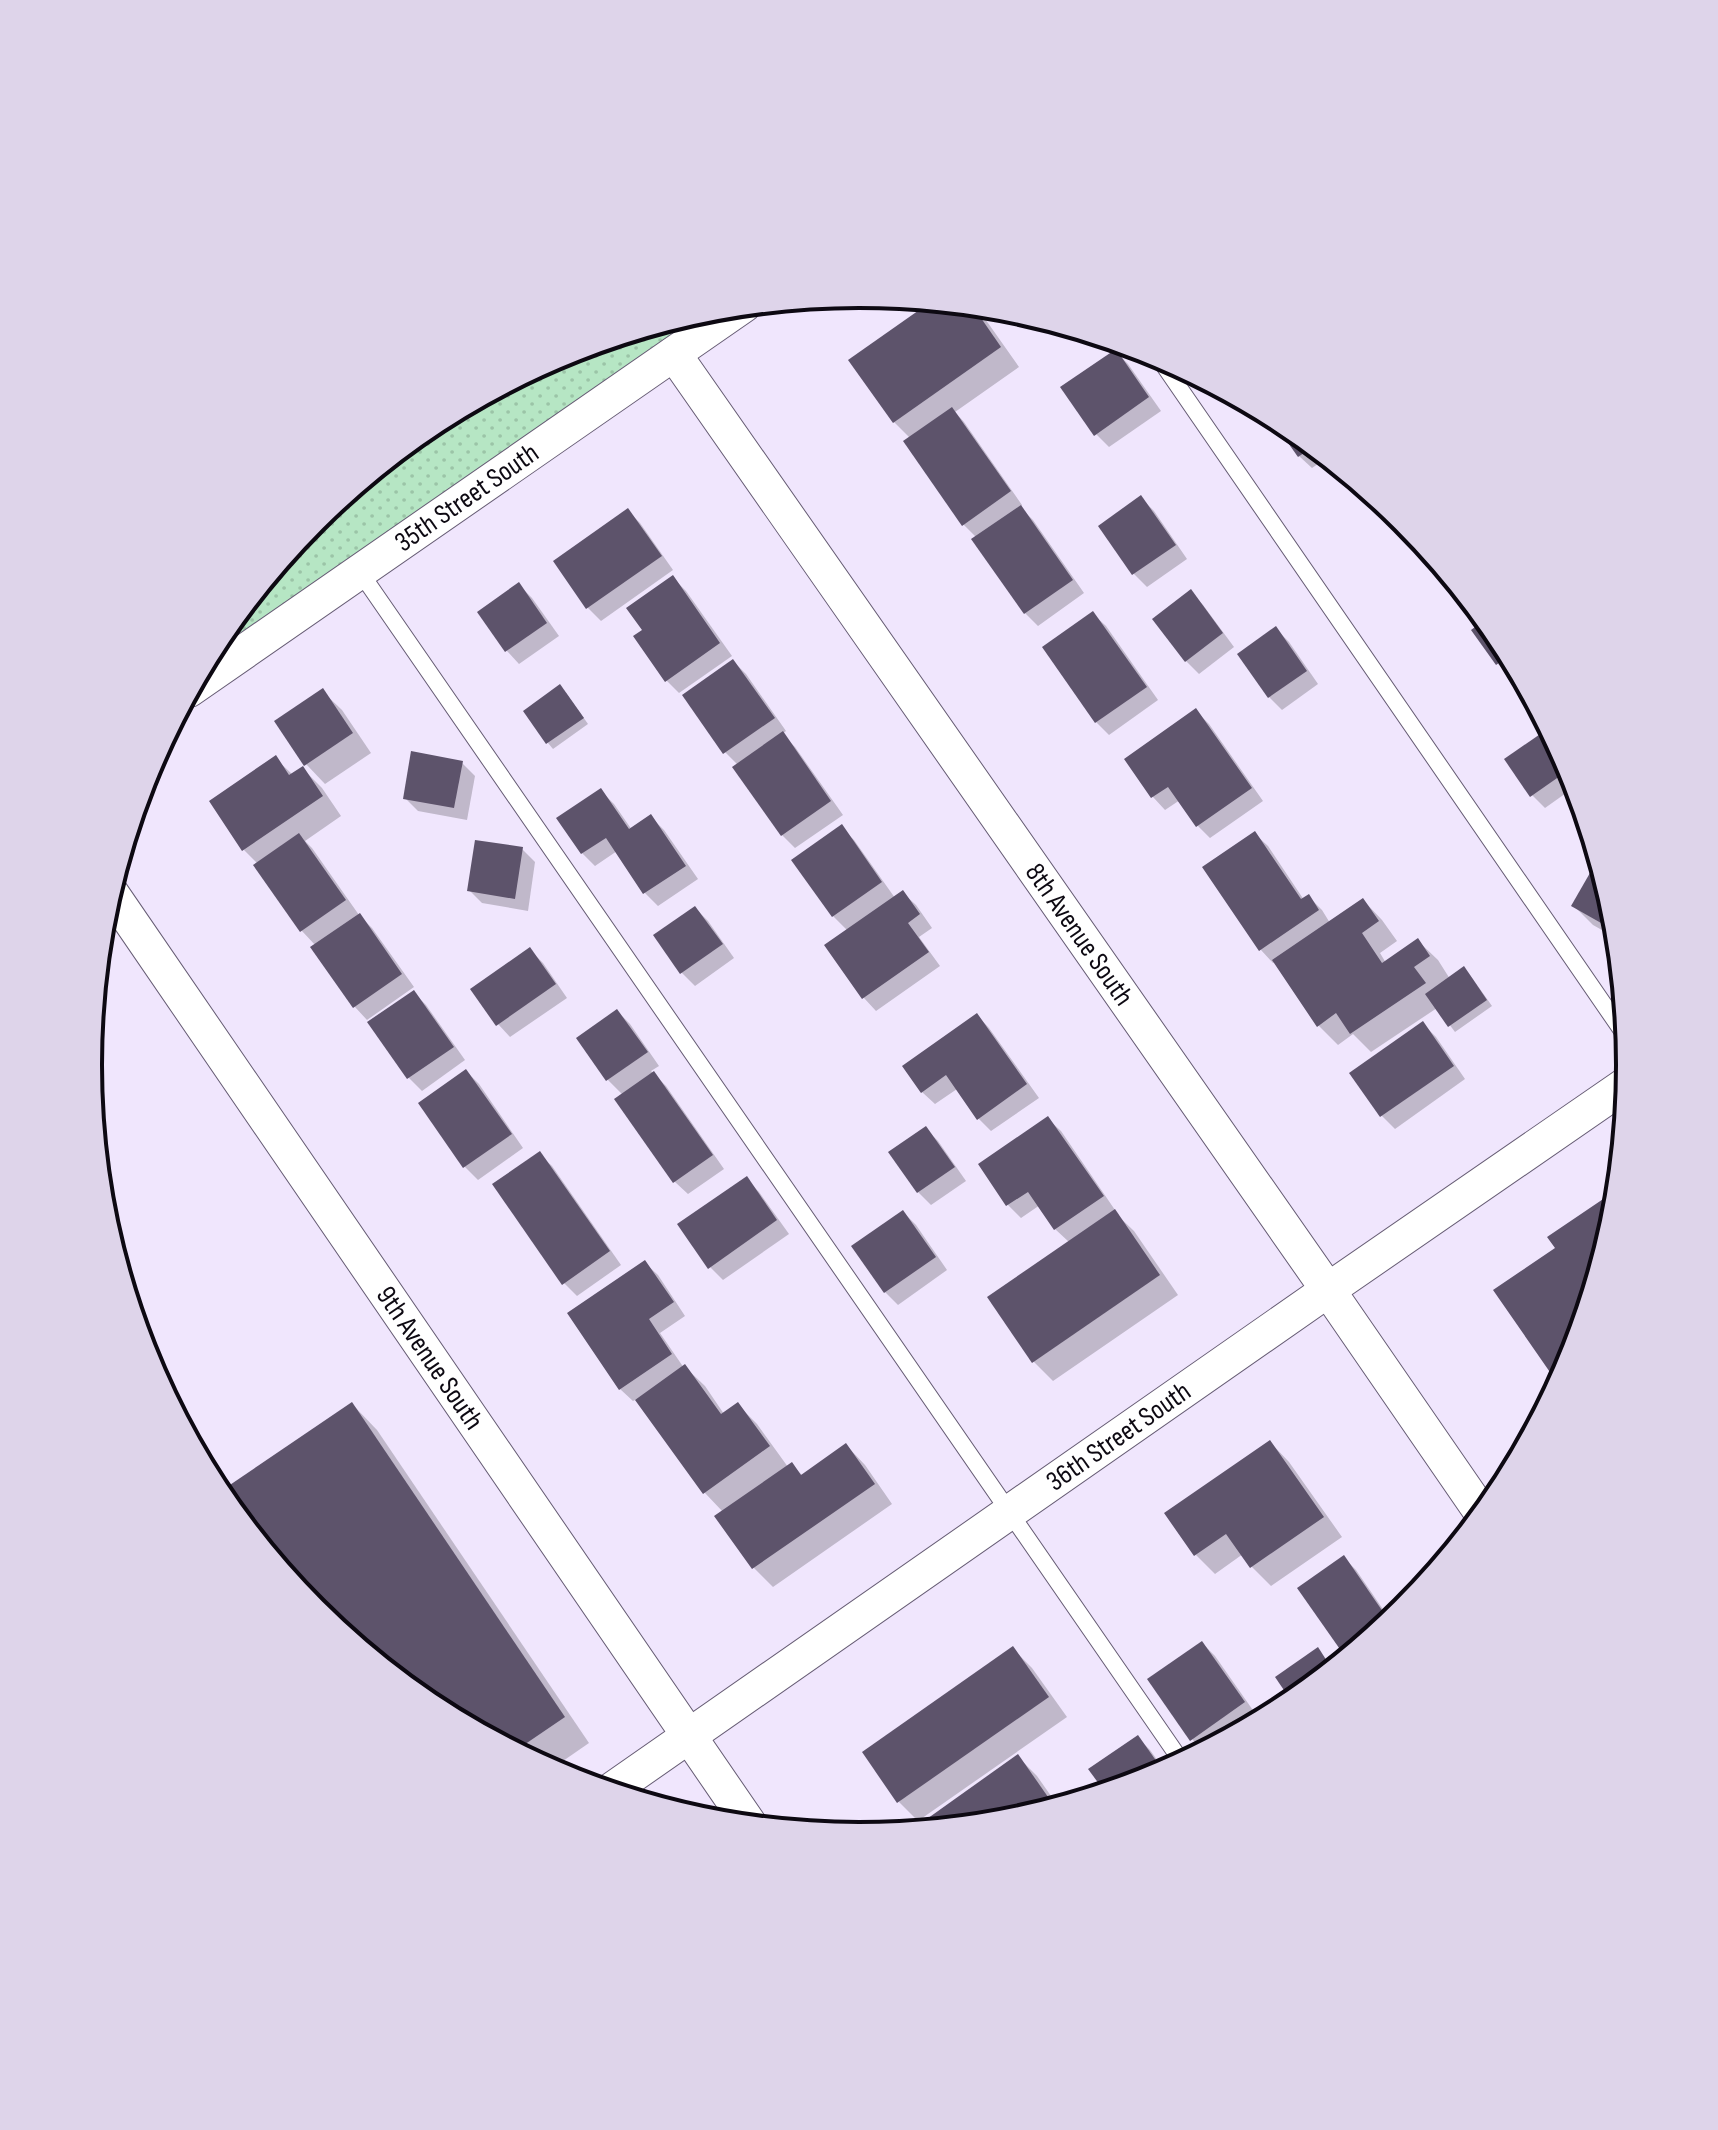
<svg xmlns="http://www.w3.org/2000/svg" width="1718" height="2130" viewBox="0 0 1718 2130" font-family="'Sofia Sans Condensed',sans-serif">
	<style>
		.park { fill: url(#park-dots) }
		.shadow { fill: #0003 }
		.building { fill: #5d536b }
		.lines { fill: none; stroke-linecap: round; stroke-linejoin: round }
		.lane-casing { stroke: #665c74; stroke-width: 18 }
		.street-casing { stroke: #665c74; stroke-width: 36 }
		.lane { stroke: #fff; stroke-width: 16 }
		.street { stroke: #fff; stroke-width: 34 }
		.labels { text-anchor: middle; dominant-baseline: central; stroke-width: 8; stroke-linejoin: round; paint-order: stroke }
		.street-label { font-size: 28px; fill: #0d0912; stroke: #f0e6fd }
		.rim { fill: none; stroke: #0d0912; stroke-width: 4 }
	</style>
	<defs>
		<pattern id="park-dots" width="8" height="8" patternUnits="userSpaceOnUse" patternTransform="scale(2)"><rect width="8" height="8" fill="#b6e6c4"/><path d="M2 2h.1M6 6h.1" fill="none" stroke="#9bc4a7" stroke-width="1.8" stroke-linecap="round"/></pattern>
	</defs>
	<rect width="100%" height="100%" fill="#f0e6fd"/>
	<!-- park -->
	<path class="park" d="M709 309 190 689 218 636 314 520 431 424 564 353Z"/>
	<!-- shadow -->
	<g class="shadow">
		<path d="M935 301 976 306 1019 367 955 412 964 422 1022 505 1020 507 1033 520 1084 593 1038 626 1025 613 977 538 963 524 910 438 894 422Z"/>
		<path d="M1115 351 1128 364 1161 411 1109 447 1096 434Z"/>
		<path d="M1288 424 1328 457 1312 468 1299 456Z"/>
		<path d="M1369 491 1404 520 1417 536 1408 542 1396 529Z"/>
		<path d="M1141 498 1154 511 1187 559 1147 587 1134 574 1101 526Z"/>
		<path d="M628 511 640 523 673 570 601 621 588 608 555 561Z"/>
		<path d="M1449 575 1500 637 1519 671 1510 677 1498 664 1474 630 1482 624 1474 616Z"/>
		<path d="M673 578 686 591 732 656 679 693 666 680 645 631Z"/>
		<path d="M519 585 532 598 559 636 519 664 507 651Z"/>
		<path d="M1190 592 1203 605 1234 647 1199 674 1186 661 1154 619Z"/>
		<path d="M1093 614 1106 626 1158 700 1109 735 1096 722Z"/>
		<path d="M1276 629 1289 642 1318 684 1282 710 1269 697Z"/>
		<path d="M733 661 746 674 786 731 782 734 795 747 843 815 795 848 782 835 738 765 725 752Z"/>
		<path d="M322 691 342 710 371 753 325 784 306 764Z"/>
		<path d="M566 693 588 724 553 749 548 743Z"/>
		<path d="M1196 711 1209 724 1263 801 1210 838 1198 826 1180 800 1165 810 1153 797 1126 760Z"/>
		<path d="M1550 729 1571 770 1576 786 1545 808 1532 795Z"/>
		<path d="M275 758 293 775 303 769 322 788 341 816 305 841 312 848 359 915 372 928 414 987 367 1020 355 1007 316 946 302 931 258 864 244 850Z"/>
		<path d="M462 763 475 776 467 820 418 811 405 798Z"/>
		<path d="M601 791 614 804 632 830 651 817 664 830 698 879 658 906 645 893 617 851 595 866 582 853 559 819Z"/>
		<path d="M841 827 854 840 895 898 903 893 916 905 932 928 919 937 940 966 876 1011 864 998 848 931 833 916Z"/>
		<path d="M1255 834 1268 846 1304 900 1309 897 1322 910 1330 923 1363 900 1382 920 1397 941 1380 953 1386 963 1418 941 1438 960 1450 979 1470 975 1492 1006 1455 1032 1437 1008 1371 1052 1353 1034 1338 1045 1319 1026 1275 962 1273 963 1261 950 1205 867Z"/>
		<path d="M522 849 535 862 528 911 482 903 469 890Z"/>
		<path d="M1599 862 1615 915 1618 939 1593 925 1574 906Z"/>
		<path d="M695 908 708 921 734 958 695 986 682 973 656 936Z"/>
		<path d="M530 950 543 963 567 998 510 1037 498 1024Z"/>
		<path d="M413 992 426 1005 465 1060 422 1091 409 1078 370 1023Z"/>
		<path d="M617 1011 630 1024 659 1066 651 1071 666 1086 724 1169 688 1194 675 1182 623 1095 608 1080Z"/>
		<path d="M977 1015 989 1028 1039 1098 991 1131 978 1118 957 1089 935 1104 922 1092Z"/>
		<path d="M1423 1024 1436 1037 1465 1079 1395 1129 1382 1116 1352 1073Z"/>
		<path d="M466 1071 479 1084 523 1148 478 1180 465 1167 420 1103Z"/>
		<path d="M1048 1119 1061 1131 1115 1210 1113 1211 1134 1231 1178 1295 1053 1381 1033 1361 1069 1242 1055 1229 1040 1205 1021 1218 1008 1205 980 1165Z"/>
		<path d="M925 1128 938 1141 966 1181 931 1205 918 1192 891 1153Z"/>
		<path d="M539 1154 552 1166 621 1265 577 1296 564 1283Z"/>
		<path d="M746 1179 759 1192 789 1234 723 1280 710 1267Z"/>
		<path d="M1618 1191 1615 1216 1571 1360 1568 1366 1556 1374V1378L1496 1290 1558 1248Z"/>
		<path d="M903 1212 916 1225 947 1270 898 1305 885 1292Z"/>
		<path d="M645 1263 658 1275 685 1316 660 1333 684 1368 685 1367 705 1386 724 1414 738 1405 757 1424 788 1467 791 1464 803 1476 846 1445 865 1465 892 1504 773 1587 754 1568 717 1516 723 1512 705 1493 637 1399 633 1401 620 1389Z"/>
		<path d="M352 1404 377 1430 589 1743 550 1770 430 1706 314 1610 219 1494Z"/>
		<path d="M1270 1442 1289 1462 1342 1537 1271 1586 1252 1567 1243 1554 1215 1574 1196 1555Z"/>
		<path d="M1343 1557 1356 1570 1391 1621 1348 1656 1345 1654Z"/>
		<path d="M1202 1643 1215 1656 1257 1716 1203 1751 1192 1739Z"/>
		<path d="M1013 1649 1032 1668 1067 1717 918 1821 899 1802Z"/>
		<path d="M1137 1737 1150 1750 1165 1771 1154 1777 1107 1792 1091 1770Z"/>
		<path d="M1018 1757 1037 1776 1058 1806 1009 1821 921 1830 919 1827Z"/>
	</g>
	<!-- building -->
	<g class="building">
		<path d="M932 301 972 305 1001 347 893 423 848 360Z"/>
		<path d="M1116 349 1149 397 1094 436 1060 387Z"/>
		<path d="M952 407 1011 491 962 526 903 441Z"/>
		<path d="M1267 413 1288 424 1314 446 1298 457Z"/>
		<path d="M1365 488 1404 520 1406 522 1394 531Z"/>
		<path d="M1141 495 1176 545 1132 575 1098 526Z"/>
		<path d="M1021 505 1073 580 1024 614 971 539Z"/>
		<path d="M628 508 662 556 586 609 553 561Z"/>
		<path d="M1448 573 1480 612 1472 618 1443 576Z"/>
		<path d="M673 575 720 643 665 682 633 636 642 630 626 608Z"/>
		<path d="M519 582 547 623 505 652 477 612Z"/>
		<path d="M1191 589 1223 633 1185 662 1152 619Z"/>
		<path d="M1093 611 1147 687 1095 723 1042 647Z"/>
		<path d="M1486 619 1500 637 1510 655 1496 665 1471 630Z"/>
		<path d="M1276 626 1307 671 1268 698 1237 654Z"/>
		<path d="M733 659 775 718 723 754 682 695Z"/>
		<path d="M560 684 584 718 546 744 523 711Z"/>
		<path d="M323 688 353 733 304 766 274 721Z"/>
		<path d="M1196 708 1252 788 1196 827 1168 787 1151 798 1124 759Z"/>
		<path d="M1549 728 1570 769 1530 797 1504 759Z"/>
		<path d="M783 731 831 801 781 836 732 767Z"/>
		<path d="M411 751 463 761 454 808 403 799Z"/>
		<path d="M276 755 289 775 303 766 323 796 242 851 209 801Z"/>
		<path d="M601 788 629 829 651 814 686 866 643 894 606 838 581 854 556 818Z"/>
		<path d="M842 824 882 882 832 917 791 860Z"/>
		<path d="M1255 831 1301 899 1309 894 1319 910 1259 951 1202 867Z"/>
		<path d="M299 833 346 900 300 932 253 865Z"/>
		<path d="M475 840 523 847 515 899 467 891Z"/>
		<path d="M1598 859 1615 915 1617 932 1571 906Z"/>
		<path d="M903 890 920 914 908 923 929 952 862 999 824 945Z"/>
		<path d="M1363 898 1379 921 1362 933 1382 963 1418 938 1430 956 1414 967 1426 983 1350 1034 1336 1013 1317 1027 1272 960Z"/>
		<path d="M695 906 723 944 680 974 653 935Z"/>
		<path d="M360 913 402 974 353 1008 310 947Z"/>
		<path d="M530 947 556 984 496 1026 470 989Z"/>
		<path d="M1464 966 1487 1000 1448 1027 1425 994Z"/>
		<path d="M414 990 454 1047 407 1079 367 1022Z"/>
		<path d="M617 1009 648 1052 606 1081 576 1038Z"/>
		<path d="M977 1013 1027 1084 977 1120 946 1075 921 1093 902 1066Z"/>
		<path d="M1423 1021 1454 1066 1380 1117 1349 1073Z"/>
		<path d="M466 1069 512 1134 463 1168 418 1103Z"/>
		<path d="M654 1071 713 1155 673 1183 614 1099Z"/>
		<path d="M1048 1116 1104 1196 1054 1230 1028 1192 1006 1206 978 1164Z"/>
		<path d="M926 1126 955 1167 917 1193 888 1152Z"/>
		<path d="M540 1151 610 1251 562 1285 492 1184Z"/>
		<path d="M747 1176 777 1220 708 1269 677 1224Z"/>
		<path d="M1618 1189 1615 1216 1590 1298 1576 1308 1584 1319 1571 1360 1566 1370 1554 1378 1493 1290 1555 1248 1547 1237Z"/>
		<path d="M1115 1209 1160 1275 1032 1363 987 1297Z"/>
		<path d="M903 1210 936 1257 884 1293 851 1246Z"/>
		<path d="M645 1260 674 1302 649 1319 672 1354 619 1390 567 1313Z"/>
		<path d="M685 1364 721 1414 738 1402 770 1446 703 1494 635 1400Z"/>
		<path d="M352 1402 565 1717 515 1751 430 1706 314 1610 218 1493Z"/>
		<path d="M1270 1440 1324 1517 1250 1568 1226 1534 1194 1556 1164 1513Z"/>
		<path d="M846 1443 875 1484 752 1569 714 1516 792 1462 801 1475Z"/>
		<path d="M1344 1555 1390 1622 1344 1655 1297 1588Z"/>
		<path d="M1202 1641 1245 1702 1190 1741 1147 1679Z"/>
		<path d="M1013 1646 1049 1697 897 1803 862 1752Z"/>
		<path d="M1318 1647 1332 1669 1292 1702 1275 1677Z"/>
		<path d="M1138 1735 1164 1772 1154 1777 1105 1792 1088 1769Z"/>
		<path d="M1018 1754 1055 1807 1009 1821 919 1830 917 1826Z"/>
	</g>
	<g class="lines">
		<!-- lane casing -->
		<g class="lane-casing">
			<g id="lane">
				<path d="M1156 354 1627 1038"/>
				<path d="M360 572 1182 1762"/>
			</g>
		</g>
		<!-- street casing -->
		<g class="street-casing">
			<g id="street">
				<path id="s1" d="M674 354 1328 1290 1483 1515"/>
				<path id="s2" d="M189 690 744 305"/>
				<path id="s3" d="M110 891 750 1825"/>
				<path id="s4" d="M610 1791 1328 1290 1628 1083"/>
			</g>
		</g>
		<!-- lane -->
		<use href="#lane" class="lane"/>
		<!-- street -->
		<use href="#street" class="street"/>
	</g>
	<g class="labels">
		<!-- street labels -->
		<g class="street-label">
			<text stroke="none"><textPath href="#s2" startOffset="338">35th Street South</textPath></text>
			<text stroke="none"><textPath href="#s1" startOffset="708">8th Avenue South</textPath></text>
			<text stroke="none"><textPath href="#s3" startOffset="566">9th Avenue South</textPath></text>
			<text stroke="none"><textPath href="#s4" startOffset="620">36th Street South</textPath></text>
		</g>
	</g>
	<!-- crop -->
	<path d="M0 0H1718V2130H0ZM102 1065a757 757 0 1 1 1514 0a757 757 0 1 1-1514 0Z" fill="#ded4ea" fill-rule="evenodd"/>
	<path class="rim" d="M102 1065a757 757 0 1 1 1514 0a757 757 0 1 1-1514 0Z"/>
</svg>
